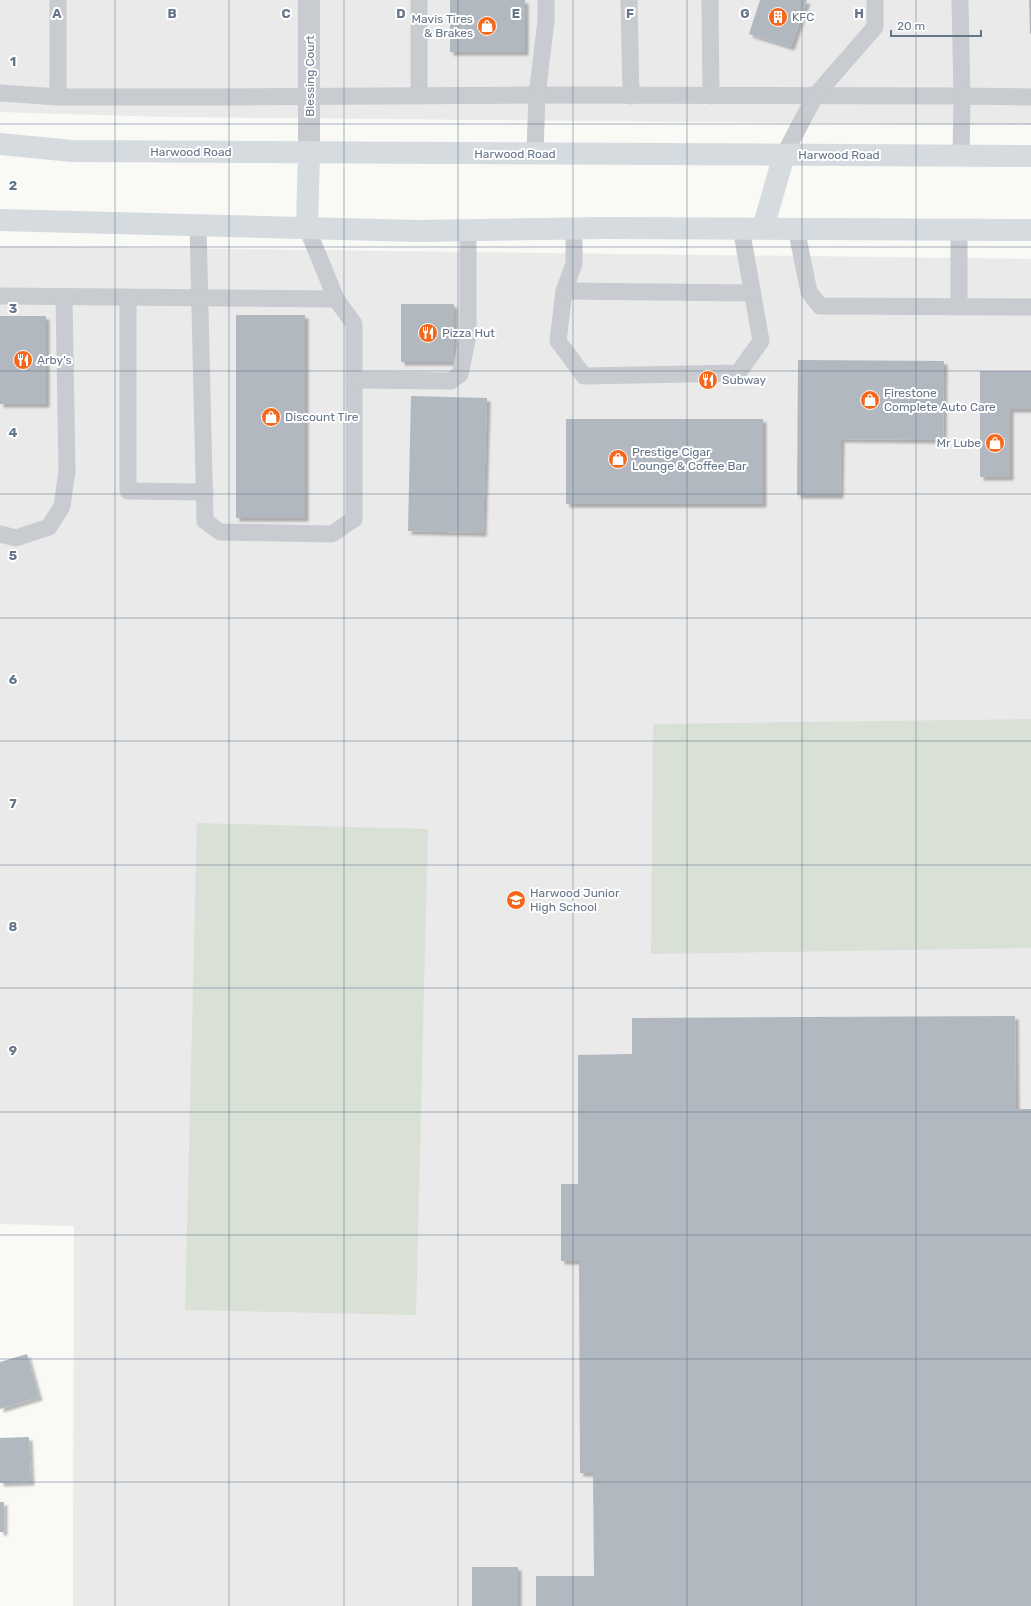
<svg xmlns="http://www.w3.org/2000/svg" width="1031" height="1606" viewBox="0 0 1031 1606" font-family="Rubik,sans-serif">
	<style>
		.built { fill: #e9eae9 }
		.green { fill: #d9e1d7 }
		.building { fill: #b1b8c0; filter: url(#shadow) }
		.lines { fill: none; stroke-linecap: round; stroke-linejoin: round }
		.lane { stroke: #c8cbd0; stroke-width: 17 }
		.street { stroke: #c8cbd0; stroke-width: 22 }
		.secondary { stroke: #d6dbe0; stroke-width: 22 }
		.grid { fill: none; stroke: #65758a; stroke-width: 1; stroke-opacity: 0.55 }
		.labels { text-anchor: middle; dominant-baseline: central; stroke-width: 4; stroke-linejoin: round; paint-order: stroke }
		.poi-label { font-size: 12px; fill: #65758a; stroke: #fff; text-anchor: start }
		.street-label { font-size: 12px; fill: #65758a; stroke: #fff }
		.grid-label { font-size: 13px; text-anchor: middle; font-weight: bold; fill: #65758a; stroke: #fff; stroke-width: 4; stroke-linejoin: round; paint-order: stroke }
	</style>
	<defs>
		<filter id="shadow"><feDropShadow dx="3.5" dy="3.5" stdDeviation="1" flood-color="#0004"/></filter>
	</defs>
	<rect width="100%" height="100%" fill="#f9f9f6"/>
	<!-- built -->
	<g class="built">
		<path d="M0 0H1031V125L166 117 0 112Z"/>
		<path d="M0 246 1031 259V1606H73L74 1226 0 1224Z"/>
	</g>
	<!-- green -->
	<g class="green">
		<path d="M1031 719V948L651 954 653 724Z"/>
		<path d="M197 823 428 829 416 1315 185 1310Z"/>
	</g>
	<!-- building -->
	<g class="building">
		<rect x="450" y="0" width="75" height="52"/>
		<path d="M760 0H807L791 47 749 34Z"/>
		<path d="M1029 0H1031V34H1030Z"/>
		<rect x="401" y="304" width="53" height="58"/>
		<rect x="236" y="315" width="69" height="203"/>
		<rect x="0" y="316" width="46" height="88"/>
		<path d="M798 360 944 361 943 440 841 439 840 495H797Z"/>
		<path d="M980 371H1031V409H1010V477H980Z"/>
		<path d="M411 396 487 398 483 533 408 531Z"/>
		<rect x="566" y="419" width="197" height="85"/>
		<path d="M1015 1016 1016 1109H1031V1606H536V1576H594L593 1473H580L579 1261H561V1184H578V1055L632 1054V1018Z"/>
		<path d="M27 1354 39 1397 0 1409V1362Z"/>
		<path d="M29 1437 31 1482 0 1483V1438Z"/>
		<rect x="0" y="1502" width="4" height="30"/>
		<rect x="472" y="1567" width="46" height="39"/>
	</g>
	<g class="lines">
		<!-- lane -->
		<g class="lane">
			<path d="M419 0V96"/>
			<path d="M629 0 631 96"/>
			<path d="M710 0 711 96"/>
			<path d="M0 93 58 97H222L537 95 962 96 960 0"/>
			<path d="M58 97V0"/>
			<path d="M535 153 537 95 546 21V0"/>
			<path d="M784 155 815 96 875 27V0"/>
			<path d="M961 156 962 96 1031 97"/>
			<path d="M198 225 205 521 220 532 332 534 354 519V324L336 299"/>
			<path d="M574 228V264L564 291 558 341 584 376 738 373 761 341 741 228"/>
			<path d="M796 228 809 292 820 306 1031 307"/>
			<path d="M959 229V307"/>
			<path d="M564 291 752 293"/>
			<path d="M0 296 336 299 307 228"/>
			<path d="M128 297V491L205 492"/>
			<path d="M354 380 451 381 460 374 468 336V230"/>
			<path d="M0 534 16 538 49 527 62 506 67 471 64 297"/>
		</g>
		<!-- street -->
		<path class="street" d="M309 152V0"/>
		<!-- secondary -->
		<g class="secondary">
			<path d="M0 144 72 151 1031 156"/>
			<path d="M0 220 418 231 604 228 1031 230"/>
			<path d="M307 228 309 152"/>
			<path d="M763 228 784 155"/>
		</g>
	</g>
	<!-- grid -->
	<path class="grid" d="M115 0V1606M229 0V1606M344 0V1606M458 0V1606M573 0V1606M687 0V1606M802 0V1606M916 0V1606M0 124H1031M0 247H1031M0 371H1031M0 494H1031M0 618H1031M0 741H1031M0 865H1031M0 988H1031M0 1112H1031M0 1235H1031M0 1359H1031M0 1482H1031"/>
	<!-- icons -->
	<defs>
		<g id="building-disc" transform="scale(1)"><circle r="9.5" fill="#f5671a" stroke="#fff"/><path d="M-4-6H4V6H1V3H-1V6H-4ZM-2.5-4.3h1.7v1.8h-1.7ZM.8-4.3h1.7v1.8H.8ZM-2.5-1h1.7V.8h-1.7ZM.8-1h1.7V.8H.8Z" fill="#fff"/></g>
		<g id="shop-disc" transform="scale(1)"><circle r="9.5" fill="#f5671a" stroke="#fff"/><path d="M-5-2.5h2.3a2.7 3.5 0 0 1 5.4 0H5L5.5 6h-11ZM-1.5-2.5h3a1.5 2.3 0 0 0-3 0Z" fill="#fff"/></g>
		<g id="restaurant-disc" transform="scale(1)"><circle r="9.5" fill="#f5671a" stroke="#fff"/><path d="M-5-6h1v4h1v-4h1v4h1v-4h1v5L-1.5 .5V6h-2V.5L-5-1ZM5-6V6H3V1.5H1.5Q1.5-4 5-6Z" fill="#fff"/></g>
		<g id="school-disc" transform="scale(1)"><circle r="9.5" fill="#f5671a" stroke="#fff"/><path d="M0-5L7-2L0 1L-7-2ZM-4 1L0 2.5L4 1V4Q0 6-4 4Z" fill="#fff"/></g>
	</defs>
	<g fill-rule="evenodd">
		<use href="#building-disc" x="778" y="17"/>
		<use href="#shop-disc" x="487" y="26"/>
		<use href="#restaurant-disc" x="428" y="333"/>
		<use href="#restaurant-disc" x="23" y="360"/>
		<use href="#restaurant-disc" x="708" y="380"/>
		<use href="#shop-disc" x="870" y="400"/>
		<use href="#shop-disc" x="271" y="417"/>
		<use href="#shop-disc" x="995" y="443"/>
		<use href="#shop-disc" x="618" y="459"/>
		<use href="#school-disc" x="516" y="900"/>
	</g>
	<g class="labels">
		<!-- poi labels -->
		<g class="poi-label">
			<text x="792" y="17">KFC</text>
			<text x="473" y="19" text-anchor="end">Mavis Tires<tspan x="473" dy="14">&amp; Brakes</tspan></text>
			<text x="442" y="333">Pizza Hut</text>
			<text x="37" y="360">Arby's</text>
			<text x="722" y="380">Subway</text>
			<text x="884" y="393">Firestone<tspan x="884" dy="14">Complete Auto Care</tspan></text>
			<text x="285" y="417">Discount Tire</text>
			<text x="981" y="443" text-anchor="end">Mr Lube</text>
			<text x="632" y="452">Prestige Cigar<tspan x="632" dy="14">Lounge &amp; Coffee Bar</tspan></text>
			<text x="530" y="893">Harwood Junior<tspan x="530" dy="14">High School</tspan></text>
		</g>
		<!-- street labels -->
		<g class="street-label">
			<text transform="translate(310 76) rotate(-90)">Blessing Court</text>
			<text x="191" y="152">Harwood Road</text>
			<text x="515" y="154">Harwood Road</text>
			<text x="839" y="155">Harwood Road</text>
		</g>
	</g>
	<g class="grid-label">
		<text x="57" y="18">A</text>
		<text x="172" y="18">B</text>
		<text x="286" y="18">C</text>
		<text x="401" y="18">D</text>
		<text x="516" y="18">E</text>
		<text x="630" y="18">F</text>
		<text x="745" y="18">G</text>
		<text x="859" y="18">H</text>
		<text x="13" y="66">1</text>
		<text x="13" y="190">2</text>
		<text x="13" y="313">3</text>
		<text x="13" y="437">4</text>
		<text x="13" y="560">5</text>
		<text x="13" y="684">6</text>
		<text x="13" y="808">7</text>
		<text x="13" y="931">8</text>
		<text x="13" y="1055">9</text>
	</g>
	<!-- scale -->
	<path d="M891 30v6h90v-6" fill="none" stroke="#65758a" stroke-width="2"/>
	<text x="897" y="30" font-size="12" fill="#65758a" stroke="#ffffff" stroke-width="3" paint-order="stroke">20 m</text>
</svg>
